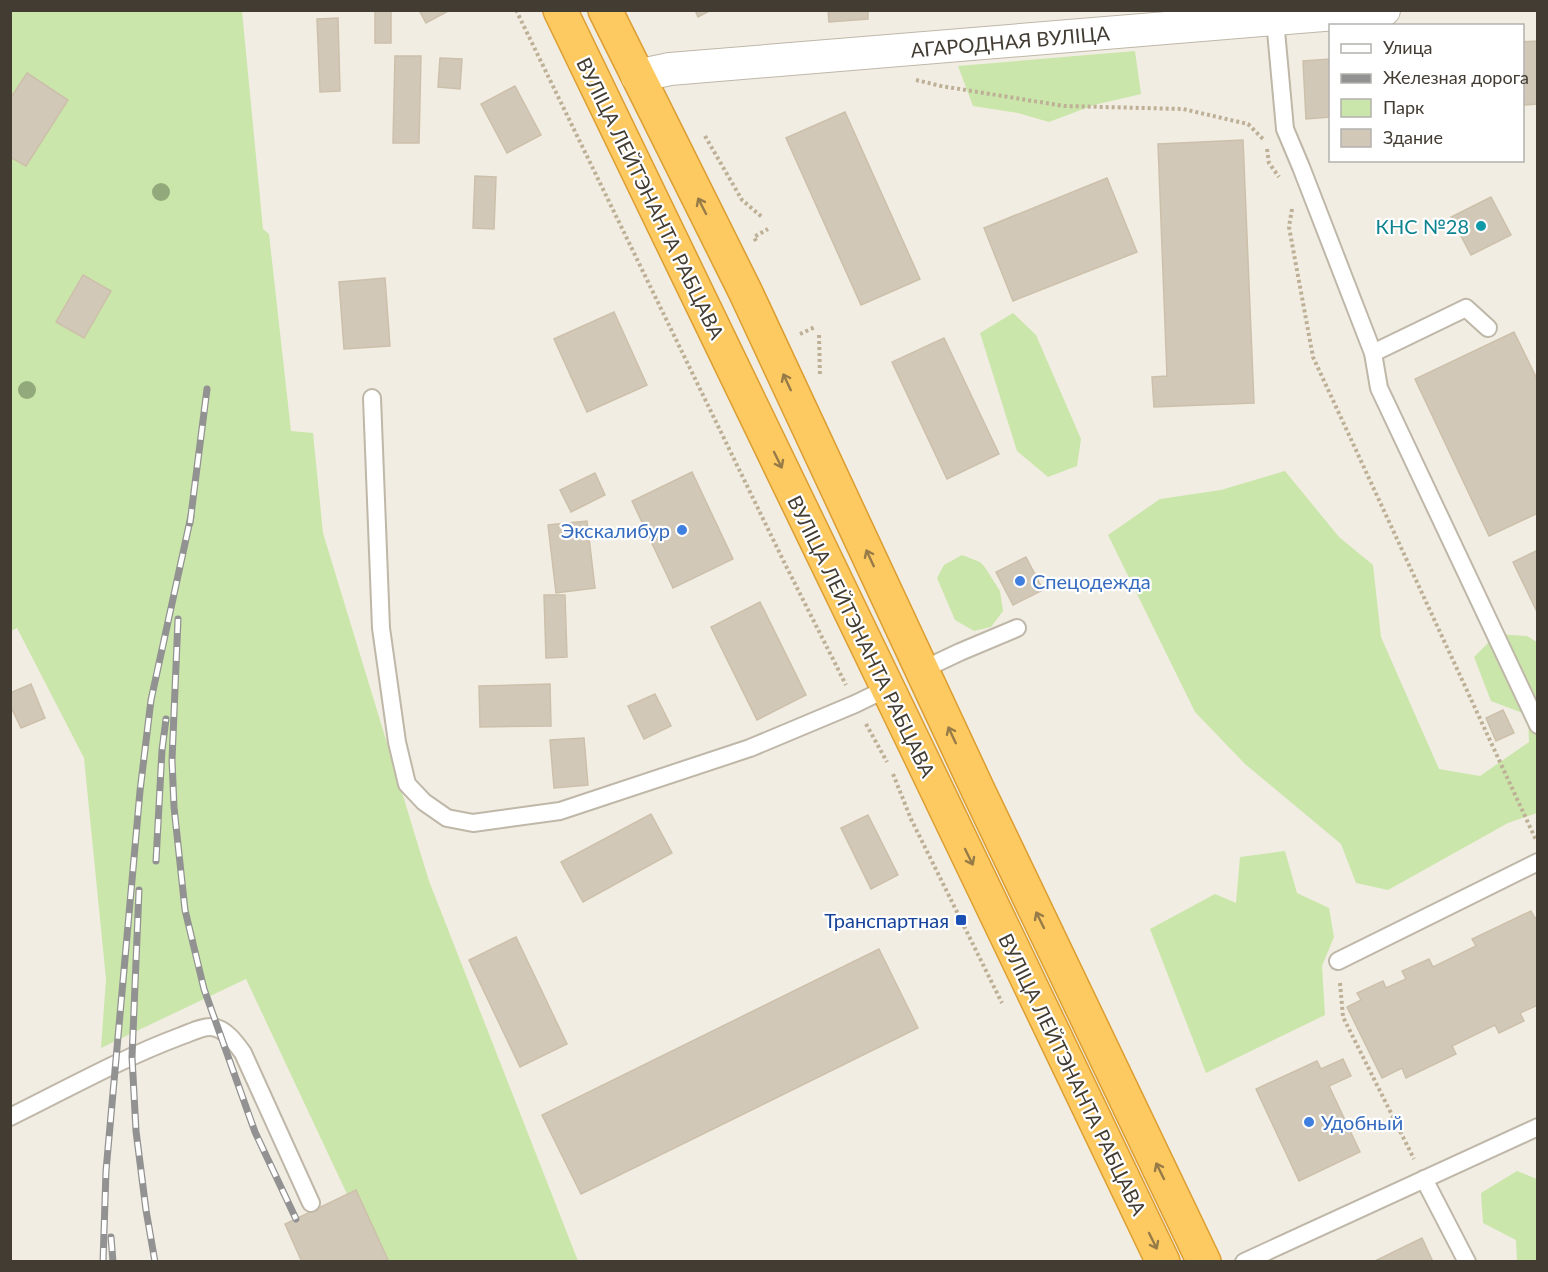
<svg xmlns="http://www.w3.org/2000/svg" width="1548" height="1272" viewBox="0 0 1548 1272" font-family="Lato,sans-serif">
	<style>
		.green { fill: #cbe6aa }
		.building { fill: #d2c8b8; stroke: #cdc0ab; stroke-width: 1.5 }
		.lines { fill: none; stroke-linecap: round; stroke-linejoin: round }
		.lane-casing { stroke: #bfb7a8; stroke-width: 20 }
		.street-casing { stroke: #bfb7a8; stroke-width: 34 }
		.highway-casing { stroke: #dc9e31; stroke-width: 36 }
		.path { stroke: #beb096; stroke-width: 4; stroke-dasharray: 3 3; stroke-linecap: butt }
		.lane { stroke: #fff; stroke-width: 16 }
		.street { stroke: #fff; stroke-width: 32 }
		.highway { stroke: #fdc961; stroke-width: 33 }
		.rail-casing { stroke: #929292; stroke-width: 7 }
		.rail { stroke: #fff; stroke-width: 4.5; stroke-dasharray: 14; stroke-linecap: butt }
		.tree { fill: #92aa7b }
		.oneway { stroke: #967b48 }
		.culture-dot { fill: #0f9aa8; stroke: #fff; stroke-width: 2 }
		.shop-dot { fill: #3f7fe0; stroke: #fff; stroke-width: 2 }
		.transit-dot { fill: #1a4fb4; stroke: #fff; stroke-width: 2 }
		.labels { text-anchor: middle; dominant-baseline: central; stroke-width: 4.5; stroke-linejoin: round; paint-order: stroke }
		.street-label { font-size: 20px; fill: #423c33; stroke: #fff }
		.culture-label { font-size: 20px; fill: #0d838f; stroke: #fff; text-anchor: end }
		.shop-label { font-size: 20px; fill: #366cbe; stroke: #fff; text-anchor: start }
		.transit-label { font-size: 20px; fill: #164399; stroke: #fff; text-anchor: end }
	</style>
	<rect width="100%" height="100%" fill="#f1ede2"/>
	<!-- green -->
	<g class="green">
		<path d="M11 11H242L263 229 269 234 291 431 313 433 323 533 429 881 578 1261H389L347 1194 246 979 101 1048 106 979 84 758 17 628 11 631Z"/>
		<path d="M1135 51 1141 94 1094 105 1049 122 1018 113 973 106 958 66Z"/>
		<path d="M1013 313 1036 335 1081 439 1077 466 1048 477 1017 451 980 333Z"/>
		<path d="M1285 471 1339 537 1373 565 1381 637 1439 769 1480 776 1529 742 1528 715 1491 701 1474 657 1497 634 1527 636 1537 642V813L1508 823 1388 890 1356 883 1341 844 1245 764 1195 712 1108 535 1160 499 1221 490Z"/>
		<path d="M962 555 980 562 984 566 1000 591 1003 611 991 627 974 631 955 620 937 578 944 565Z"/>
		<path d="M1285 851 1297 893 1329 908 1334 937 1322 966 1325 1015 1206 1073 1150 929 1215 894 1236 903 1240 857Z"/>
		<path d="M1517 1171 1537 1179V1261H1517L1516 1240 1483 1223 1481 1193Z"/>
	</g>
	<!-- building -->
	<g class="building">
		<rect x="375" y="10" width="16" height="33"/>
		<path d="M419 10H450L426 23Z"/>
		<path d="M695 10H711L698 17Z"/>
		<path d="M828 10H868V19L829 22Z"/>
		<path d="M338 18 340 91 320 92 317 19Z"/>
		<path d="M1538 41V104L1522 105V42Z"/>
		<path d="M395 56H421L419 143H393Z"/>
		<path d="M440 58 462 59 460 89 438 87Z"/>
		<path d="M1330 59V117L1306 119 1303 61Z"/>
		<path d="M27 73 68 100 26 166 10 157V99Z"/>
		<path d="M515 86 541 135 507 153 481 104Z"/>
		<path d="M845 112 920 279 861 305 786 138Z"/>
		<path d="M1243 140 1254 403 1154 407 1152 377 1167 376 1158 144Z"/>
		<path d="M475 176 496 177 494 229 473 228Z"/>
		<path d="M1107 178 1137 252 1013 301 984 228Z"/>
		<path d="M1491 197 1511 235 1471 255 1451 217Z"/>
		<path d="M83 275 111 291 84 338 56 322Z"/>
		<path d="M385 278 390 346 344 349 339 282Z"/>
		<path d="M614 312 647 385 587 412 554 339Z"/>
		<path d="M1514 332 1538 381V513L1489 536 1415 379Z"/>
		<path d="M944 338 999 454 947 479 892 362Z"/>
		<path d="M692 472 733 559 673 588 632 501Z"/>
		<path d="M595 473 605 495 571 512 560 490Z"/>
		<path d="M587 521 595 588 556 593 548 525Z"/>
		<path d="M1538 550V614L1513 562Z"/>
		<path d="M1026 557 1043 590 1013 605 996 572Z"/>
		<path d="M544 595H565L567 657 546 658Z"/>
		<path d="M760 602 806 695 757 720 711 627Z"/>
		<path d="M31 684 45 718 21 728 10 705V693Z"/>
		<path d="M550 684 551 726 480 727 479 686Z"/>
		<path d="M655 694 671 726 644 739 628 706Z"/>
		<path d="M1503 710 1514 733 1496 741 1486 718Z"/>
		<path d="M584 738 588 785 554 788 550 740Z"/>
		<path d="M651 814 672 853 583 902 561 862Z"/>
		<path d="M868 815 898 875 871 889 841 828Z"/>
		<path d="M1531 911 1535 918 1538 917V1005L1520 1013 1524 1021 1499 1033 1495 1025 1452 1046 1456 1054 1406 1078 1402 1068 1382 1078 1347 1007 1361 1000 1357 993 1383 981 1386 988 1406 979 1402 971 1429 959 1433 967 1476 946 1472 939Z"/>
		<path d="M516 937 567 1044 520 1067 469 960Z"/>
		<path d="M879 949 918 1028 581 1194 542 1115Z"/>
		<path d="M1343 1059 1351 1076 1329 1086 1360 1152 1299 1181 1256 1089 1317 1061 1321 1069Z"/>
		<path d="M356 1190 389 1262H302L285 1224Z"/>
		<path d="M1422 1238 1433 1262H1373Z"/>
	</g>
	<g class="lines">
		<!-- lane casing -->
		<g class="lane-casing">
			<g id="lane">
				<path d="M1275 20 1285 129 1301 167 1373 353 1379 388 1538 725"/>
				<path d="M1373 353 1466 308 1488 328"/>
				<path d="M372 398 381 628 397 742 407 784 424 802 447 818 473 823 560 811 750 748 855 704 888 688"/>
				<path d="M922 670 960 652 1017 628"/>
				<path d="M1338 961 1538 862"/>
				<path d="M10 1117C67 1089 122 1058 181 1036 190 1033 202 1026 212 1027 226 1029 235 1042 243 1053L311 1203"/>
				<path d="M1424 1179 1467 1262"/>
				<path d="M1244 1262 1538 1127"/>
			</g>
		</g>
		<!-- street casing -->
		<g class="street-casing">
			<path id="street" d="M637 76 670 69 1384 10"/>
		</g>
		<!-- highway casing -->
		<g class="highway-casing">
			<g id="highway">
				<path d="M560 10 920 755 1163 1262"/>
				<path d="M605 10 745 291 977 788 1204 1262"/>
			</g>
		</g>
		<!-- path -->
		<g class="path">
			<path d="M516 10 785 564 846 685"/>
			<path d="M916 80 941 86 1064 106 1183 109 1248 124 1264 140"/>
			<path d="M705 136 742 200 762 217"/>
			<path d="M1267 149 1269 163 1279 177"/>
			<path d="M1292 209 1289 227 1313 357 1536 840"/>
			<path d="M756 241 754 237 768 229"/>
			<path d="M800 334 815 327"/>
			<path d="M819 335 820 377"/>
			<path d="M866 724 887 762"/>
			<path d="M893 774 911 819 1002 1003"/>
			<path d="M1340 983 1343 1017 1414 1159"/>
		</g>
		<!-- lane -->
		<use href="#lane" class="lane"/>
		<!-- street -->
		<use href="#street" class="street"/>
		<!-- highway -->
		<use href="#highway" class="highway"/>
		<!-- rail casing -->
		<g class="rail-casing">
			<g id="rail">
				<path d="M190 523 207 389"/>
				<path d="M178 619 172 760 174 807 185 910 204 989 255 1132 296 1219"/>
				<path d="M156 861 162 750 166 719"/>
				<path d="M139 890 132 1057 136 1131 146 1210 155 1262"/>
				<path d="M111 1237 113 1262"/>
				<path d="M103 1262 106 1171 140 791 151 700 191 516"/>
			</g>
		</g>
		<!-- rail -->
		<use href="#rail" class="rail"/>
	</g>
	<!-- trees -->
	<g class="tree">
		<circle cx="161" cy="192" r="9"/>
		<circle cx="27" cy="390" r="9"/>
	</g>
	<!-- one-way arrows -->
	<defs><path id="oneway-shaft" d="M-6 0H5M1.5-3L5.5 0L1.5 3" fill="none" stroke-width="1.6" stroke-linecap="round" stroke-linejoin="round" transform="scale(1.5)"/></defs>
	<g class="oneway">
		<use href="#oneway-shaft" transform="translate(702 206) rotate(-117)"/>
		<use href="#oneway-shaft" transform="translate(787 382) rotate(-115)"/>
		<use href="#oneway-shaft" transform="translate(778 460) rotate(64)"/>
		<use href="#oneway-shaft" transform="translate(870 558) rotate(-115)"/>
		<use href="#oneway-shaft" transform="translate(952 735) rotate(-115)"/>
		<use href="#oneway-shaft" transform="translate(969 857) rotate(64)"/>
		<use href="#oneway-shaft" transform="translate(1040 920) rotate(-116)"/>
		<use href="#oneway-shaft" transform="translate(1160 1171) rotate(-116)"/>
		<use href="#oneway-shaft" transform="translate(1153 1241) rotate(64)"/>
	</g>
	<!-- markers -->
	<circle class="culture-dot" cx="1481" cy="226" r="6"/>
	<g class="shop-dot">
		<circle cx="682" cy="530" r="6"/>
		<circle cx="1020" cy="581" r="6"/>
		<circle cx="1309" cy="1122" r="6"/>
	</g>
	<rect class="transit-dot" x="955" y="914" width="12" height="12" rx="3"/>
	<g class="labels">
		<!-- street labels -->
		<g class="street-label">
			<text transform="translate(1010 41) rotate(-5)">АГАРОДНАЯ ВУЛІЦА</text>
			<text transform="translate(651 198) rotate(64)">ВУЛІЦА ЛЕЙТЭНАНТА РАБЦАВА</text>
			<text transform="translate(862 636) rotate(64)">ВУЛІЦА ЛЕЙТЭНАНТА РАБЦАВА</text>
			<text transform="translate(1073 1074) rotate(64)">ВУЛІЦА ЛЕЙТЭНАНТА РАБЦАВА</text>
		</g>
		<!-- culture labels -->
		<g class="culture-label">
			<text x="1469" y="226">КНС №28</text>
		</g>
		<!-- shop labels -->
		<g class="shop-label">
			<text x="670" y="530" text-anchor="end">Экскалибур</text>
			<text x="1032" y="581">Спецодежда</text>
			<text x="1321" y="1122">Удобный</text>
		</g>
		<!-- transit labels -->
		<g class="transit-label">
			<text x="949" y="920">Транспартная</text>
		</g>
	</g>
	<!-- border -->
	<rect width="1548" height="1272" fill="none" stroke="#423c33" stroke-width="24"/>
	<!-- legend -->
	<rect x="1329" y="24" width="195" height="138" fill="#ffffff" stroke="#b3b1ad" stroke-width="1.5"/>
	<rect x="1341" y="44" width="30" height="9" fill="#ffffff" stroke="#b3b1ad" stroke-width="1.5"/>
	<text x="1383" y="54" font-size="18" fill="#423c33">Улица</text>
	<rect x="1341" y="74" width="30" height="9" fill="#929292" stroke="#b3b1ad" stroke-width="1.5"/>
	<text x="1383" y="84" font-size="18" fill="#423c33">Железная дорога</text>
	<rect x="1341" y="99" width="30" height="18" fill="#cbe6aa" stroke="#b3b1ad" stroke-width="1.5"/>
	<text x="1383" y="114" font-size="18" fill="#423c33">Парк</text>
	<rect x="1341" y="129" width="30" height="18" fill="#d2c8b8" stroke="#b3b1ad" stroke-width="1.5"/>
	<text x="1383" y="144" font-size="18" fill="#423c33">Здание</text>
</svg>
